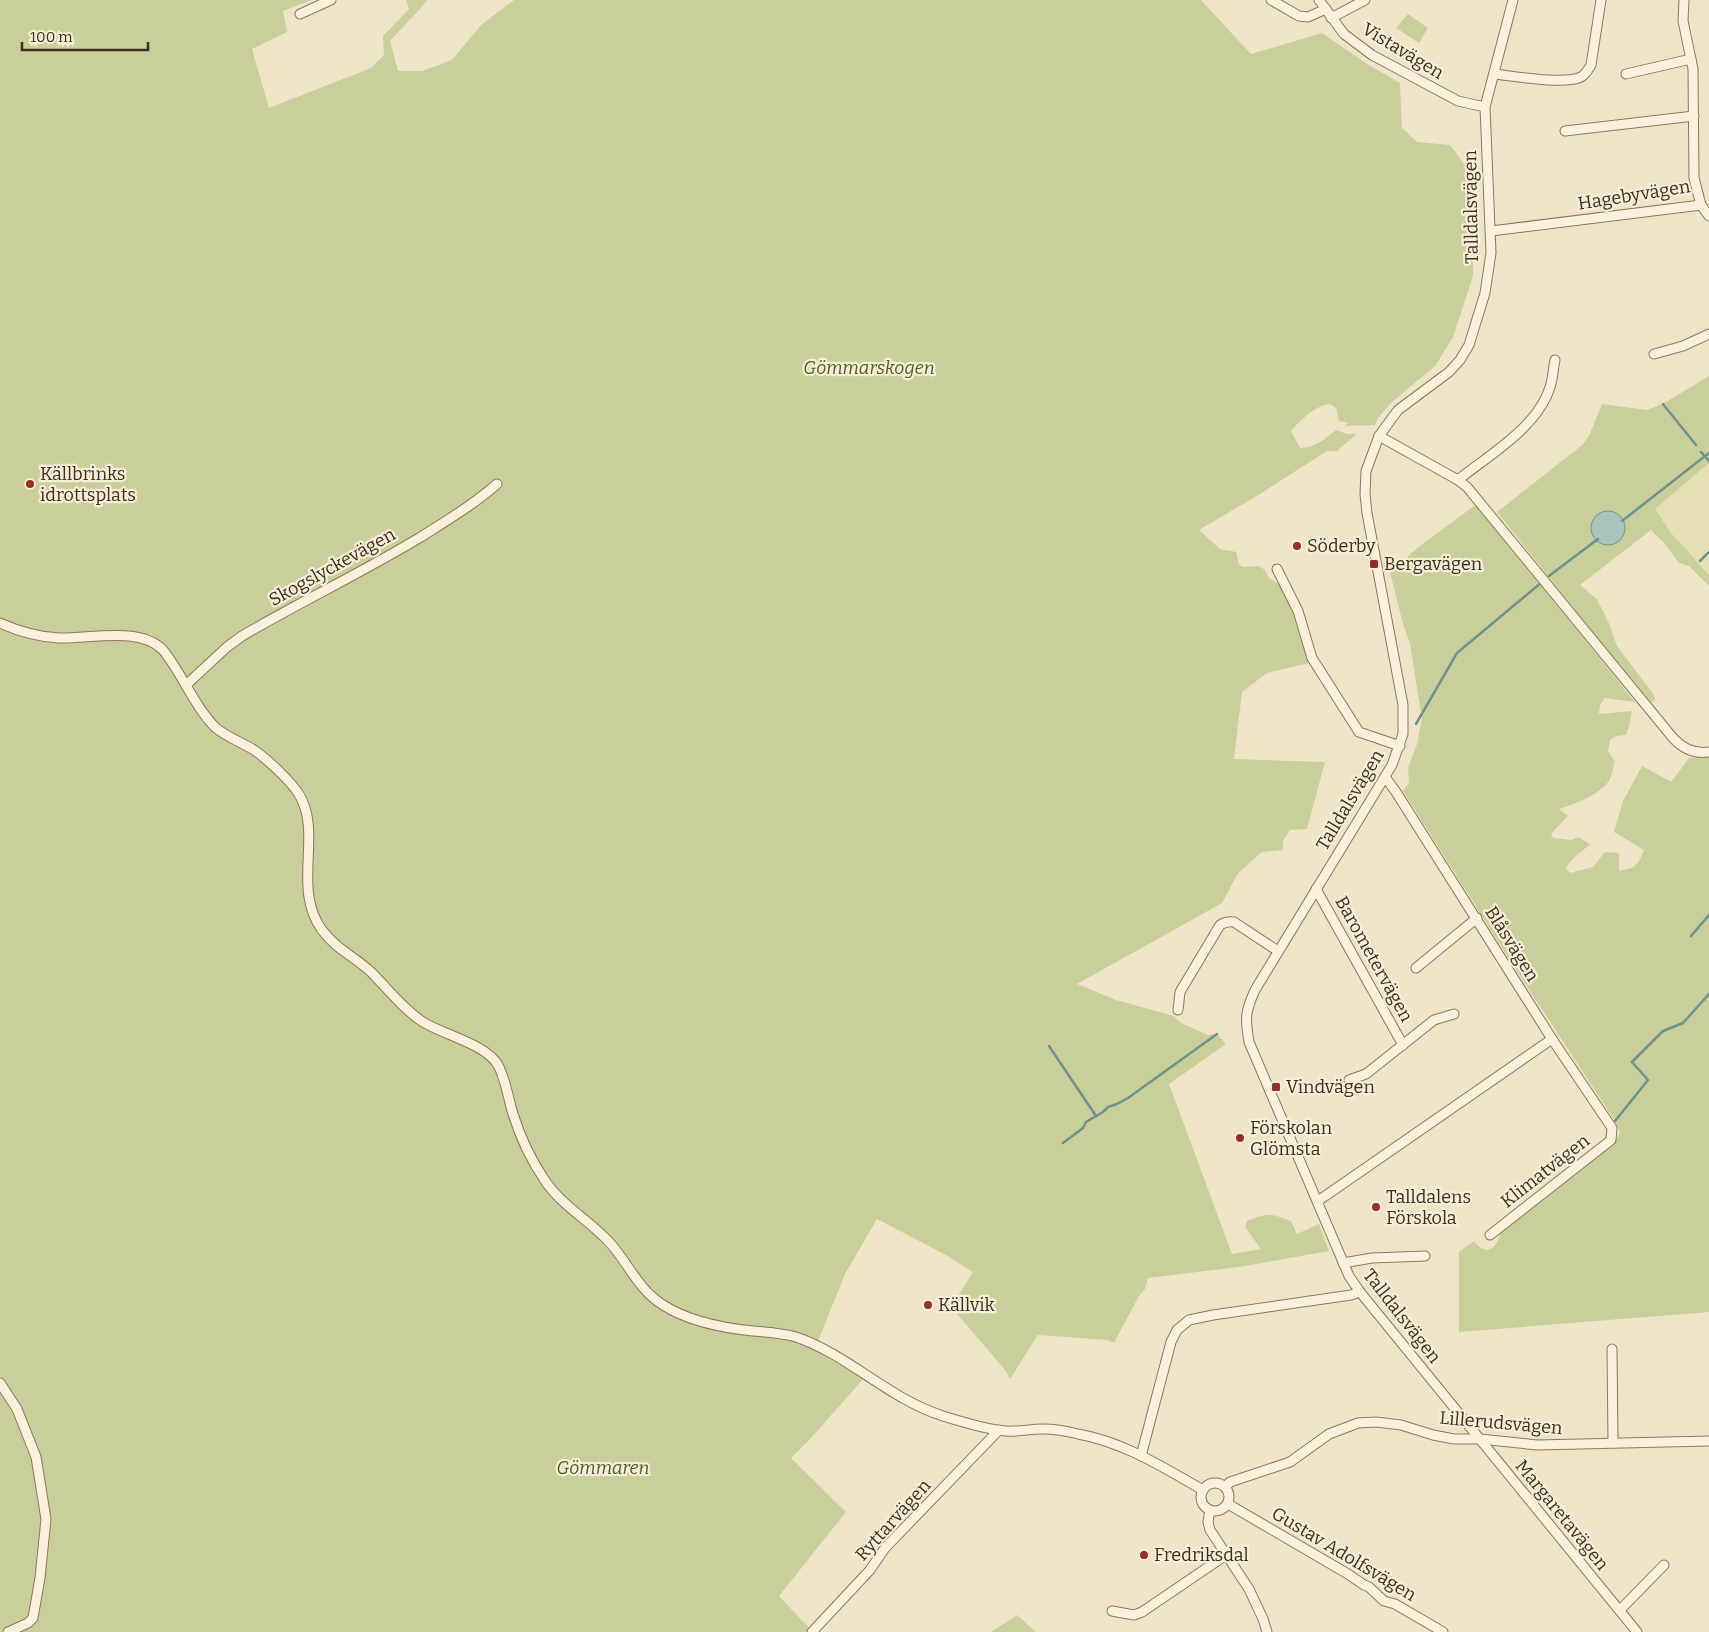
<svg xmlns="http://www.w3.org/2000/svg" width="1709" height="1632" viewBox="0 0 1709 1632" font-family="Bitter,serif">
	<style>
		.farmland { fill: #e6deb5 }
		.green { fill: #c9cf9b }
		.water { fill: #a9c4bc; stroke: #6f938a }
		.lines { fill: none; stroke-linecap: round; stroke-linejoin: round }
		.stream { stroke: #6f938a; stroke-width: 2.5 }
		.minor-casing { stroke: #8d765c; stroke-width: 11 }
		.minor { stroke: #faf1dc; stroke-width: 9 }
		.poi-dot { fill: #9e2a2b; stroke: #f7eed8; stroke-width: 2 }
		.labels { text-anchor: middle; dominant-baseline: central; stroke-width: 4.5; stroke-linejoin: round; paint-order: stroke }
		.street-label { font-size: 18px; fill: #3d2e20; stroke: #f7eed8 }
		.park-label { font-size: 18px; font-style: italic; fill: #4d5a26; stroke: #f7eed8 }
		.poi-label { font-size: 18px; fill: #3d2e20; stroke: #f7eed8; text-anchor: start }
	</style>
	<rect width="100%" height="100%" fill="#f0e4c8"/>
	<!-- farmland -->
	<path class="farmland" d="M1709 463V575L1671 533 1655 509Z"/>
	<!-- green -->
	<g class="green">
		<path d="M0 0H312L283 11 287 32 252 49 269 108 371 68 384 55 383 36 409 9 406 0H427L420 9 390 41 398 71H422L452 60 481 25 514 0H1201L1251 54 1322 33 1367 64 1400 83 1402 128 1417 142 1450 145 1474 177 1473 276 1453 337 1436 365 1391 403 1378 418 1375 425 1345 426 1348 423 1339 421 1336 408 1330 404C1314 406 1301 420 1291 431L1300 448C1314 449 1326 438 1336 430L1347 434H1357L1337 451H1327L1260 494 1199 530 1220 549 1236 552 1239 564 1243 567 1259 566 1265 570 1269 578 1279 584 1289 599 1309 663 1267 673 1242 692 1234 759 1325 762 1307 829 1290 830 1283 841V850L1262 852 1238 873 1222 903 1077 984 1116 1000 1174 1016 1181 1023 1208 1035 1217 1034 1226 1044 1169 1084 1232 1254 1261 1249 1245 1227 1247 1221C1267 1213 1271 1213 1291 1221L1297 1234 1319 1224 1329 1251 1239 1267 1148 1278 1145 1289 1139 1296 1114 1343 1108 1340 1038 1335 1010 1379 1005 1370 953 1309V1304L973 1272 946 1255 877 1219 845 1274 816 1346 866 1376 810 1439 791 1458 846 1512 779 1596 813 1632H0Z"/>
		<path d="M1408 14 1428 28 1419 43 1396 28Z"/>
		<path d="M1709 376V463L1655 509 1671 533 1709 575V586L1689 566 1679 563 1664 543 1651 530 1580 585 1597 599 1608 621 1617 646 1654 695 1655 699 1652 703 1594 634 1497 512 1582 445 1589 436 1602 404 1647 410 1666 402Z"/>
		<path d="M1474 506 1478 507 1635 702 1605 698 1600 705 1599 714 1632 711 1629 727 1626 735 1616 736 1610 740 1608 751 1615 762C1613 768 1612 777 1609 781 1599 795 1575 804 1559 809L1568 816 1551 834 1553 838 1571 840 1578 837 1590 844C1582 852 1571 858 1566 868L1570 873 1593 867 1605 852 1619 853V871C1636 868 1638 865 1644 850L1614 832 1623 801 1642 766 1671 782 1689 758 1709 756V1312L1459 1332V1252L1474 1241C1487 1258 1497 1248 1501 1231L1617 1139 1620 1132 1615 1121 1511 962 1403 791 1409 783 1408 768 1417 744 1422 719 1410 644 1403 624 1390 572 1421 545Z"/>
		<path d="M1017 1615 1036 1632H991Z"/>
	</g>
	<!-- water -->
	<circle class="water" cx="1608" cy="528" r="17"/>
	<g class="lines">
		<!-- stream -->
		<g class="stream">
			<path d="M1663 404 1696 445"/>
			<path d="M1701 452 1709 461"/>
			<path d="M1622 521 1709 453"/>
			<path d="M1700 561 1709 552"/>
			<path d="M1549 576 1598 539"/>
			<path d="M1416 724 1457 653 1542 582"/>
			<path d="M1691 936 1709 915"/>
			<path d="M1049 1046 1096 1116"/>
			<path d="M1615 1121 1648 1080 1632 1062 1663 1031 1683 1023 1709 994"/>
			<path d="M1063 1143 1083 1128 1086 1122 1103 1112 1108 1107 1117 1104 1128 1098 1217 1034"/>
		</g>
		<!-- minor casing -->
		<g class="minor-casing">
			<g id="minor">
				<path d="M1271 0 1299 16 1308 17 1326 9"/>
				<path d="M1319 0 1344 34 1372 55 1458 101 1485 107"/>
				<path d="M1513 0 1485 107 1491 253 1485 293 1469 345 1460 360 1449 372 1398 410 1379 436 1366 471 1365 494 1367 513 1403 705V734L1392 765 1255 990C1245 1012 1245 1018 1249 1042L1349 1276 1360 1292 1637 1632"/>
				<path d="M300 14 331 0"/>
				<path d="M1331 18 1365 0"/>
				<path d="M1494 74C1513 76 1565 85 1581 77 1586 74 1588 70 1591 65L1601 0"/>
				<path d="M1626 74 1691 59"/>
				<path d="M1565 131 1694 116"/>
				<path d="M1701 205 1709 216"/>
				<path d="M1491 231 1701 205 1694 178 1693 69 1683 21 1684 0"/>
				<path d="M1654 354 1683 346 1709 334"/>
				<path d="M1379 436 1458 480 1467 487 1673 738C1683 749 1694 754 1709 752"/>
				<path d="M1458 480C1489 455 1538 427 1550 387 1553 379 1553 369 1555 360"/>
				<path d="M1277 569 1298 611 1312 658 1359 732 1400 746"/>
				<path d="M0 623C18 631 39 637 59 638 90 639 140 626 163 650 181 672 196 709 216 728 227 737 241 742 254 750 266 758 293 783 300 796 322 835 292 889 322 930 337 950 354 956 371 972 388 989 403 1009 423 1022 444 1035 486 1044 498 1065 506 1080 508 1098 513 1114 520 1136 531 1160 544 1179 561 1206 591 1221 611 1244 629 1265 639 1290 663 1305 688 1321 723 1328 753 1331 767 1332 782 1333 796 1337 849 1355 889 1399 943 1416 959 1421 990 1430 1006 1431 1018 1432 1030 1429 1042 1429 1054 1429 1067 1431 1078 1434 1124 1442 1164 1468 1203 1490"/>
				<path d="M186 685 227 647 242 636C300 602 361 573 419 538 446 521 473 505 497 484"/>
				<path d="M1385 777 1396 792 1552 1039 1612 1128 1611 1140 1490 1235"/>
				<path d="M1316 889 1403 1045"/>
				<path d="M1416 968 1477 918"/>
				<path d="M1178 1010 1180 992 1220 925C1225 922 1228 921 1234 922L1278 951"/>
				<path d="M1349 1080 1366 1074 1434 1020 1454 1014"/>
				<path d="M1318 1201 1552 1039"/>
				<path d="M1343 1263 1372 1258 1425 1256"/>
				<path d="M1612 1349 1613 1443"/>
				<path d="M0 1383 17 1409 36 1457 46 1519 40 1578 33 1618 28 1623 8 1632"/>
				<path d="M1141 1456 1171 1342 1177 1330 1189 1320 1213 1315 1351 1295 1360 1292"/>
				<circle cx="1215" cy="1497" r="14"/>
				<path d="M1225 1487 1230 1482 1290 1462 1329 1434 1358 1423 1376 1422 1401 1425 1433 1435 1454 1439H1480L1537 1445 1709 1441"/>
				<path d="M1228 1504 1348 1574 1364 1585 1369 1587 1384 1601 1395 1604 1443 1632"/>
				<path d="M1210 1510 1208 1522 1210 1530 1249 1589 1263 1619 1267 1632"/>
				<path d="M1620 1610 1664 1565"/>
				<path d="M1112 1611 1134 1615 1142 1612 1226 1555"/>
				<path d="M812 1632 870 1570 885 1548 999 1430"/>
			</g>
		</g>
		<!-- minor -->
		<use href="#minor" class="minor"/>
	</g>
	<!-- markers -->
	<g class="poi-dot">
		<circle cx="30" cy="484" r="5"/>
		<circle cx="1297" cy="546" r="5"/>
		<rect x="1369" y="559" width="10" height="10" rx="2.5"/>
		<rect x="1271" y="1082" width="10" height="10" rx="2.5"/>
		<circle cx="1240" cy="1138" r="5"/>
		<circle cx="1376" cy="1207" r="5"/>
		<circle cx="928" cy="1305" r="5"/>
		<circle cx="1144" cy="1555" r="5"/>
	</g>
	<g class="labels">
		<!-- street labels -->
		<g class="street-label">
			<text transform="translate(1403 51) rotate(31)">Vistavägen</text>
			<text transform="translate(1634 195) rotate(-9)">Hagebyvägen</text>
			<text transform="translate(1471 207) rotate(-91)">Talldalsvägen</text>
			<text transform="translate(332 567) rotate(-29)">Skogslyckevägen</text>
			<text transform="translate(1350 800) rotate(-59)">Talldalsvägen</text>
			<text transform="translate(1512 944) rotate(58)">Blåsvägen</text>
			<text transform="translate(1374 959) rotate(61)">Barometervägen</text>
			<text transform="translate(1545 1171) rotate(-38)">Klimatvägen</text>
			<text transform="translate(1402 1316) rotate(52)">Talldalsvägen</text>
			<text transform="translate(1501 1423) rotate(5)">Lillerudsvägen</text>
			<text transform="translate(1562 1515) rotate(51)">Margaretavägen</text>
			<text transform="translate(893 1520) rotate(-48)">Ryttarvägen</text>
			<text transform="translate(1344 1554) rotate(31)">Gustav Adolfsvägen</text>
		</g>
		<!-- park labels -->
		<g class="park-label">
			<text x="869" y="368">Gömmarskogen</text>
			<text x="603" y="1468">Gömmaren</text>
		</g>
		<!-- poi labels -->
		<g class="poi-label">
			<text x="40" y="474">Källbrinks<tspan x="40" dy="21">idrottsplats</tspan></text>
			<text x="1307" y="546">Söderby</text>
			<text x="1384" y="564">Bergavägen</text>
			<text x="1286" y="1087">Vindvägen</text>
			<text x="1250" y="1128">Förskolan<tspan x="1250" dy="21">Glömsta</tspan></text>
			<text x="1386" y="1197">Talldalens<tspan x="1386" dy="21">Förskola</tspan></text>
			<text x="938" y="1305">Källvik</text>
			<text x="1154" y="1555">Fredriksdal</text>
		</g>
	</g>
	<!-- scale -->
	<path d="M22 42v8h126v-8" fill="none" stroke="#3d2e20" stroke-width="2.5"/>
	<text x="30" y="42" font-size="15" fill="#3d2e20" stroke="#f7eed8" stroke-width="4" paint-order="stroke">100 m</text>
</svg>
